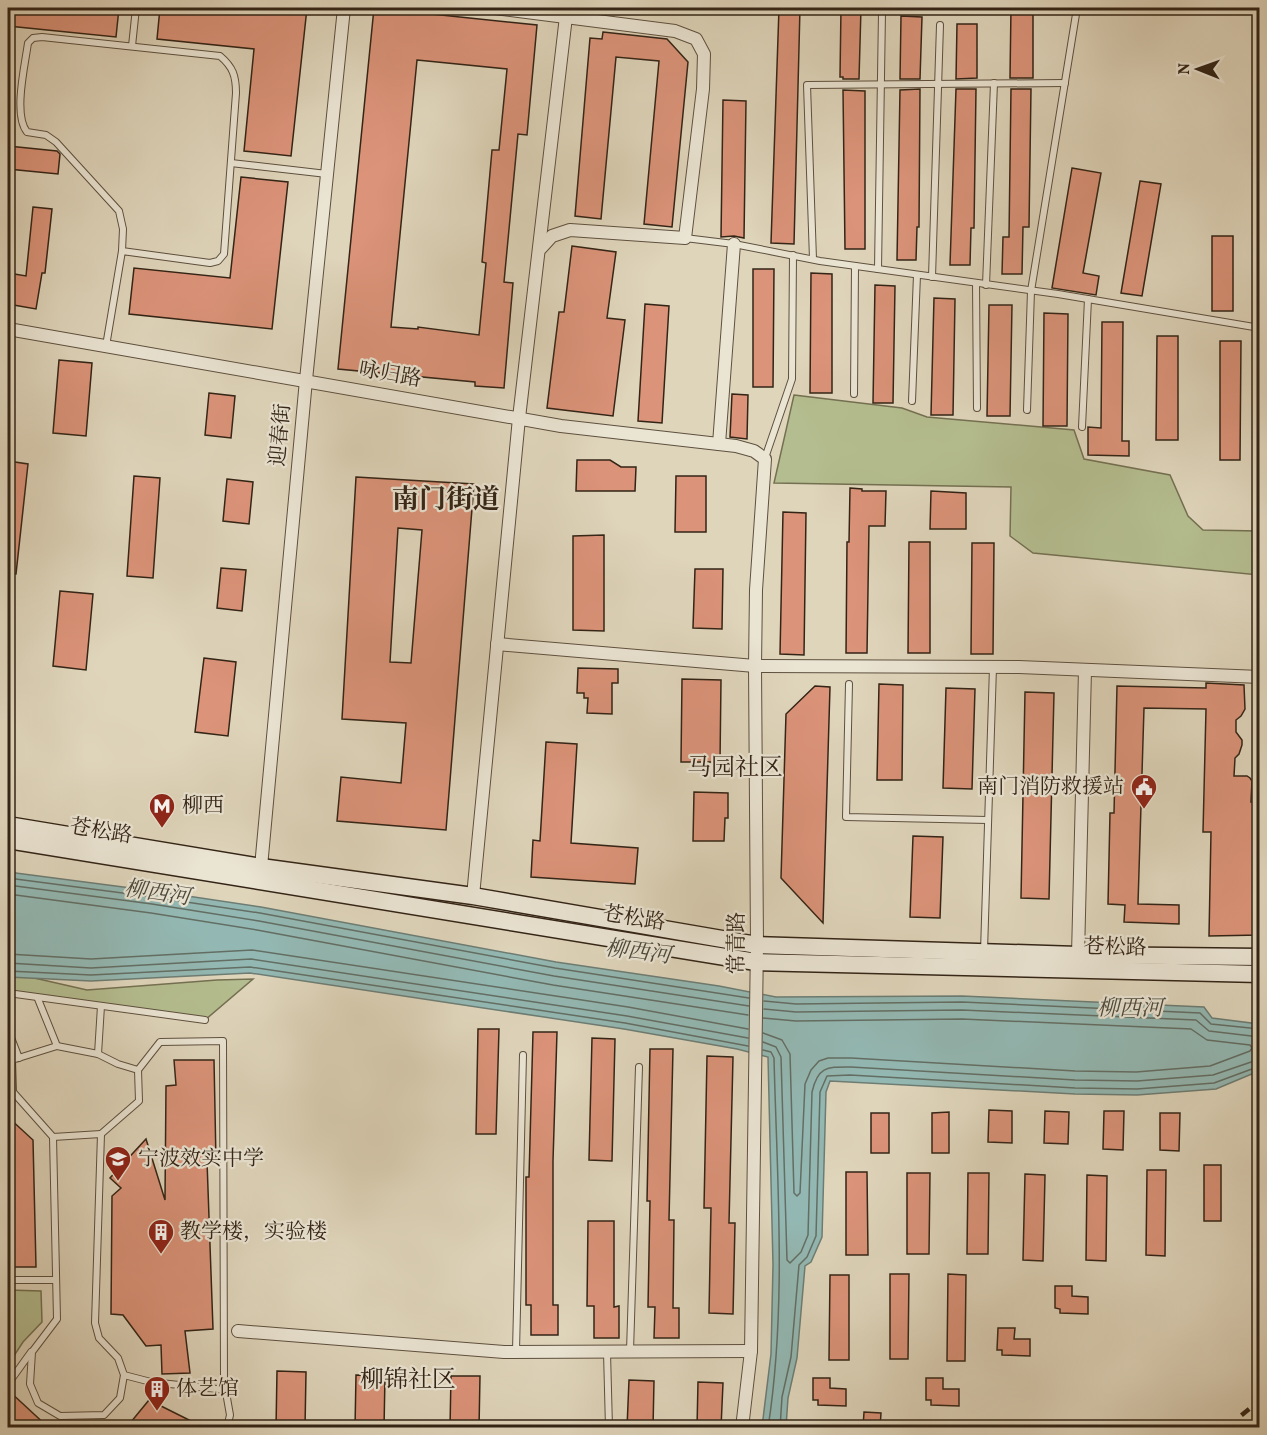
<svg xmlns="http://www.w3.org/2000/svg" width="1267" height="1435" viewBox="0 0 1267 1435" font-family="Vollkorn,'Noto Serif SC',serif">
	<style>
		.green { fill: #b4bd8f; stroke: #747052; stroke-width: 1.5 }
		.water { fill: #93b8b3; stroke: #6d7d74; stroke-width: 1.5 }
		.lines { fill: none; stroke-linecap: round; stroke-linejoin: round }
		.shore { stroke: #636e64; stroke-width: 1.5 }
		.building { fill: #db9379; stroke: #332416; stroke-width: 1.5; fill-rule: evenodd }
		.service-casing { stroke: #5e503f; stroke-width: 8 }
		.minor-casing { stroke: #5e503f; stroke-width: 14 }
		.secondary-casing { stroke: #332416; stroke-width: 19 }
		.service { stroke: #eae4d3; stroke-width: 6 }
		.minor { stroke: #eae4d3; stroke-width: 12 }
		.secondary { stroke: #eae4d3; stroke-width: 16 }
		.rail { stroke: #332416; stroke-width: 4.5; stroke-dasharray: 10 10; stroke-linecap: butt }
		.labels { text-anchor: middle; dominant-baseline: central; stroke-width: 4.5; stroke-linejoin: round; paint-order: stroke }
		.street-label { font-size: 21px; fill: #332416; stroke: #eae4d3 }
		.poi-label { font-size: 21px; fill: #332416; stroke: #eae4d3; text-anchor: start }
		.water-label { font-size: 22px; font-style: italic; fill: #4b493d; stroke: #eae4d3 }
		.quarter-label { font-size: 24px; fill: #332416; stroke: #eae4d3 }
		.district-label { font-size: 27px; font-weight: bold; fill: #332416; stroke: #eae4d3 }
	</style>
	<rect width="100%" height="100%" fill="#dfd5bb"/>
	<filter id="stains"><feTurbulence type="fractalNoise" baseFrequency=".00333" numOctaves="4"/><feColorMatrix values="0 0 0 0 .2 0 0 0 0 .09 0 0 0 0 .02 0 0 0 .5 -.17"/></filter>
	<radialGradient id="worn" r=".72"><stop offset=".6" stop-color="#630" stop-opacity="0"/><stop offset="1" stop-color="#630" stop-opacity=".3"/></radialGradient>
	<!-- green -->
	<g class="green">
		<path d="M794 395 902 408 927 417 1074 430 1084 459 1170 475 1188 516 1203 530 1259 531V575L1033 553 1010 536 1011 487 774 483Z"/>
		<path d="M8 972 87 990 217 980 253 979 205 1020 8 991Z"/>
		<path d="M8 1290 41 1291 42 1322 23 1342 8 1365Z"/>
	</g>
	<!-- water -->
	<path class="water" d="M8 872 154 891 261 907 556 962 719 986 776 997 962 996 1204 1007 1212 1018 1259 1024V1071L1216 1089 1137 1095 1075 1094 830 1081 826 1092 822 1237 811 1262 805 1266 797 1358 788 1398 786 1427H762L771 1354 773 1265 768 1057 737 1049 624 1029 250 973 91 981 8 977Z"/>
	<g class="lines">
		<!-- shore -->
		<g class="shore">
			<path d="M8 878 153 897 260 913 555 968 749 998"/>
			<path d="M8 885 152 904 259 921 554 976 749 1006"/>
			<path d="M8 894 151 913 257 930 553 985 748 1015"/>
			<path d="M8 954 91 959 252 950 628 1007 748 1029"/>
			<path d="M8 963 91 968 251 959 627 1016 748 1038"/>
			<path d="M8 971 91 975 250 967 625 1023 748 1046"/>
			<path d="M764 1001 796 1004 962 1002 1200 1013 1211 1024 1260 1029"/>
			<path d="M764 1009 796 1012 962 1010 1196 1020 1209 1031 1260 1037"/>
			<path d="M763 1033 782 1040 790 1054 794 1193 797 1196 800 1193 805 1084 811 1070 819 1061 828 1058H851L1075 1071 1136 1072 1210 1066 1250 1051 1252 1048 1250 1045 1207 1040 1191 1029 962 1019 796 1021 763 1018"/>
			<path d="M763 1042 776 1047 781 1057 787 1260 790 1263 801 1252 808 1235 812 1092C818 1066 827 1067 851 1067L1075 1080 1137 1081 1213 1075 1260 1059"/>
			<path d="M763 1050 771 1052 774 1058C777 1181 787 1305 768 1428"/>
			<path d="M780 1428 782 1397 791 1357 799 1265 807 1257 816 1236 820 1092 827 1076 850 1075 1075 1088 1137 1089 1214 1083 1260 1066"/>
		</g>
	</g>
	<!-- building -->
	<g class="building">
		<path d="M8 8H119L116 37 8 26Z"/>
		<path d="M160 8H307L291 156 244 151 254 49 157 39Z"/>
		<path d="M374 8 537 25 527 135 518 134 504 282 513 283 504 388 475 386V382L338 369ZM417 60 507 69 499 150H492L482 262 486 263 479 335 418 327V329L391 327Z"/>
		<path d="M779 8H800L794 244 771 243Z"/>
		<path d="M841 8H861L859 79H843V77H840Z"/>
		<path d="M1011 8H1033V78H1010Z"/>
		<path d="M901 16 922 17 920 79H900Z"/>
		<path d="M957 24H977V78L956 79Z"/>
		<path d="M603 32 667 39 688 62 672 227 644 224 659 61 616 57 601 219 575 216 590 38 602 39Z"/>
		<path d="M920 89 919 227H917L916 260H897L900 90Z"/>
		<path d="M956 89H976L974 228H971L970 265H950Z"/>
		<path d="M1011 89H1031L1029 227H1023L1022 274H1002L1003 237H1009Z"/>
		<path d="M843 90 865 91V249H845Z"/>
		<path d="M723 100 746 101 744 238 734 236 721 237Z"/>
		<path d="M8 146 57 151 60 154 58 174 8 169Z"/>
		<path d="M1072 168 1101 173 1083 273 1099 276 1096 295 1052 288Z"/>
		<path d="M241 177 288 182 272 329 129 314 134 268 230 278Z"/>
		<path d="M1140 181 1161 184 1142 296 1121 293Z"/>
		<path d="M33 207 52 209 45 273H42L36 309 8 304V273L26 276Z"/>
		<rect x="1212" y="236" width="21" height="75"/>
		<path d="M572 246 616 252 607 318 625 320 613 416 547 408 559 312H564Z"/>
		<path d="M753 269H774L773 387H753Z"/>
		<path d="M811 273 832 274V393H810Z"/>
		<path d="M875 285 895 286 893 403H873Z"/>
		<path d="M934 298 955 299 953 415H931Z"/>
		<path d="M645 304 669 306 662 423 638 421Z"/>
		<path d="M989 305H1012L1010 416H987Z"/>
		<path d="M1044 313 1068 314 1067 426H1043Z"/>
		<path d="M1102 322H1123L1122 441H1129V456L1088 455V427L1101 428Z"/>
		<path d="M1157 336H1178V440H1156Z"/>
		<path d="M1220 341H1241L1240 460H1220Z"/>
		<path d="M59 360 92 363 86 436 53 433Z"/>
		<path d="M209 393 235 396 231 438 205 435Z"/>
		<path d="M732 394 748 395 747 439 730 437Z"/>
		<path d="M577 460H610L621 467H636L635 491H576Z"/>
		<path d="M8 461 28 464 16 574 8 573Z"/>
		<path d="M134 476 160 478 153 578 127 576Z"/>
		<path d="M676 476H706V532H675Z"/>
		<path d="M356 477 474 484 446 830 337 821 341 777 401 783 406 723 342 719ZM398 528 422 530 411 663 390 662Z"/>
		<path d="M227 479 253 482 249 524 223 521Z"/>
		<path d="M850 488 862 489V491H886L885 526H869L867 653H846L847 542H849Z"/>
		<path d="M931 491 966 493V529H930Z"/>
		<path d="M783 512 806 513 804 655 780 654Z"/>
		<path d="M604 535V631L573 630V536Z"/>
		<path d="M909 542H930V653H908Z"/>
		<path d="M972 543H994L993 654H971Z"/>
		<path d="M221 568 246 570 242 611 217 608Z"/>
		<path d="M695 569H723L722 629 693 628Z"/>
		<path d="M60 591 93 594 86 670 53 666Z"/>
		<path d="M204 658 236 662 228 736 195 732Z"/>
		<path d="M578 668 618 669V683H612V714L587 713 588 698H584V693H577Z"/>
		<path d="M682 679 721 680 720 762H681Z"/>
		<path d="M1206 683 1244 685 1245 709 1241 716 1236 720V732L1242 740V745L1239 754 1235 758 1234 776H1247L1250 778 1252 781 1251 802H1260V935L1209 936 1211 832H1203L1206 709 1144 708 1138 904 1179 905V924L1124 922 1125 905 1108 904 1110 813H1114L1117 686 1206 688Z"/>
		<path d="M879 684 903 685 902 780H877Z"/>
		<path d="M815 686 830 687 823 923 781 878 786 714Z"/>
		<path d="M946 688 975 689 972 789 943 788Z"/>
		<path d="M1025 692 1054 693 1049 899 1021 898Z"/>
		<path d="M546 742 577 744 571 843 638 848 635 884 531 877 533 840 540 841Z"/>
		<path d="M694 792 728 793V818H725L724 841H693Z"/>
		<path d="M913 836 943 837 940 918 910 917Z"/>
		<path d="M478 1029H499L496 1134H476Z"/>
		<path d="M533 1032H557L553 1161V1305H558V1335H531V1305H526V1177H529Z"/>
		<path d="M592 1038 615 1039 612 1161 589 1160Z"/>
		<path d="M650 1049H673L669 1220H674L673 1308H679V1338H654L655 1307H648L650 1201H647Z"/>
		<path d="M707 1056 733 1057 729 1223H735L733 1314 709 1313 711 1208H704Z"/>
		<path d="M174 1060H214L216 1161H207L213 1329 185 1331 190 1373 162 1374 161 1345 146 1346 123 1315 111 1314 112 1196 121 1188 110 1178 146 1139 165 1200 166 1086 176 1085Z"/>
		<path d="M989 1110 1012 1111V1143L988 1142Z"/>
		<path d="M1045 1111 1069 1112 1068 1144 1044 1143Z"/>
		<path d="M1104 1111H1124L1123 1150 1103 1149Z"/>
		<path d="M949 1112V1153H932V1113Z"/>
		<rect x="871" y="1113" width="18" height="40"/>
		<path d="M1160 1113H1180L1179 1151 1160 1150Z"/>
		<path d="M8 1117 33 1140 36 1267H8Z"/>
		<rect x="1204" y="1165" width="17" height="56"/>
		<path d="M1147 1170H1166L1165 1256 1146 1255Z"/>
		<path d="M846 1172H867L868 1255H846Z"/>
		<path d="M907 1173H930L929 1254H907Z"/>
		<path d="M968 1173H989L988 1254H967Z"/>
		<path d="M1025 1174 1045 1175 1043 1261 1023 1260Z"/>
		<path d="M1087 1175 1107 1176 1106 1261 1086 1260Z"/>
		<path d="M588 1221H614V1307L619 1306V1338H594V1306H587Z"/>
		<path d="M890 1274H909L908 1359H890Z"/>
		<path d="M948 1274 966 1275 965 1361H947Z"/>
		<path d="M830 1275H849V1360H829Z"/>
		<path d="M1055 1286H1072V1296L1088 1297V1314L1060 1313V1309L1055 1308Z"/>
		<path d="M998 1328H1015L1014 1339H1030V1356L1002 1355V1350H997Z"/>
		<path d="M277 1371 306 1372 305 1428H276Z"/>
		<path d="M356 1375 385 1376 384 1428H355Z"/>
		<path d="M451 1376H480L479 1428H450Z"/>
		<path d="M813 1378H830V1388L846 1389V1406L818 1405V1400H813Z"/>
		<path d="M926 1378H943V1389H959V1406L931 1405V1400H926Z"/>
		<path d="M629 1380 654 1381 653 1428H627Z"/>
		<path d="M698 1382 723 1383 721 1428H697Z"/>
		<path d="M8 1390 49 1428H8Z"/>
		<path d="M149 1400 205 1428H126Z"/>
		<path d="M864 1412 881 1413 880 1428H863Z"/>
	</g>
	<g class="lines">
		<!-- service casing -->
		<g class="service-casing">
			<g id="service">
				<path d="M132 46 136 8"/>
				<path d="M231 163 327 174"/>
				<path d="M685 238 734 244 820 261 1058 294 1260 328"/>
				<path d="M813 259 807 85 1065 83"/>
				<path d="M878 269 882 12"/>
				<path d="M932 277 940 25"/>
				<path d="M976 283 977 408"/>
				<path d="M986 285 994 83"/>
				<path d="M106 346 122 251 123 229 119 211 56 142 46 135 27 132C13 115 25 65 28 43L33 38 42 37 220 56C233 67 236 76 236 93L224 254 218 261 210 263 122 251"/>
				<path d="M854 394 855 266"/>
				<path d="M912 401 917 275"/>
				<path d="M1027 410 1031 291 1077 8"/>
				<path d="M1082 427 1088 299"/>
				<path d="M765 458 792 379 793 255"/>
				<path d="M849 684 846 817 988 820"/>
				<path d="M984 951 993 667"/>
				<path d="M8 993 205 1020"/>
				<path d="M38 999 57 1046 12 1060 13 1092 53 1137 57 1319 32 1352 30 1384 38 1403 60 1416 104 1415 120 1398 124 1375 118 1358 99 1338 95 1323 101 1134 139 1101 138 1070 118 1064 98 1054 101 1006"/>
				<path d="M8 1030 19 1058"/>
				<path d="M57 1046 98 1054"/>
				<path d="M138 1070 160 1042 223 1041 224 1381 230 1415 227 1428"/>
				<path d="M53 1137 101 1134"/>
				<path d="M8 1280H56"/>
				<path d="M516 1351 523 1055"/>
				<path d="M630 1351 639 1067"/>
				<path d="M607 1352 609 1428"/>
				<path d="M124 1375 151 1382 226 1390"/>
				<path d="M8 1384 31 1352"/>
			</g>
		</g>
		<!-- minor casing -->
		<g class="minor-casing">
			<g id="minor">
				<path d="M495 8 675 31 696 39 704 54 703 89 685 238 570 230 552 236 541 248"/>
				<path d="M8 329 561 426 736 446 754 451 765 459 756 590 755 666 757 945 751 1351 742 1428"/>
				<path d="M719 444 734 244"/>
				<path d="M497 644 755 666 1019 667 1260 677"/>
				<path d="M261 867 306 380 344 8"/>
				<path d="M473 896 519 418 567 8"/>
				<path d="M1078 955 1085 670"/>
				<path d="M238 1331 504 1352 751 1351"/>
			</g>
		</g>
		<!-- secondary casing -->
		<g class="secondary-casing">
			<g id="secondary">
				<path d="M8 825 261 867 473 896 757 945 1078 955 1260 957"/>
				<path d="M8 840 756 962 1260 974"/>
			</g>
		</g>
		<!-- service -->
		<use href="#service" class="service"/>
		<!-- minor -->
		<use href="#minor" class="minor"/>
		<!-- secondary -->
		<use href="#secondary" class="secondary"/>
		<!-- rail -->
		<path class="rail" d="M1226 1428 1260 1400"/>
	</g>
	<!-- icons -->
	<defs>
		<g id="civic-pin" transform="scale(1.35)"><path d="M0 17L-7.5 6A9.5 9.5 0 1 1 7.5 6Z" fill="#8f2418" stroke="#eae4d3"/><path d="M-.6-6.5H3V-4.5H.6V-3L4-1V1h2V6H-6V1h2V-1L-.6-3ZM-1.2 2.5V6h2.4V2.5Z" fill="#fff"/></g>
		<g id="metro-pin" transform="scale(1.35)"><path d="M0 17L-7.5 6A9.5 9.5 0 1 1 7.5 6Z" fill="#8f2418" stroke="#eae4d3"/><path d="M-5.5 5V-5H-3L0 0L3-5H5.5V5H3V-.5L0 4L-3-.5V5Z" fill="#fff"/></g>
		<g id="school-pin" transform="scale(1.35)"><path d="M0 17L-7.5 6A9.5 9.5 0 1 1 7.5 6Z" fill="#8f2418" stroke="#eae4d3"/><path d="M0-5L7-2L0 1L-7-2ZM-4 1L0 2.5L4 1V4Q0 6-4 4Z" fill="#fff"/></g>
		<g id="building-pin" transform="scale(1.35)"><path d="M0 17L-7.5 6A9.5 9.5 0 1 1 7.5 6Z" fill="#8f2418" stroke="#eae4d3"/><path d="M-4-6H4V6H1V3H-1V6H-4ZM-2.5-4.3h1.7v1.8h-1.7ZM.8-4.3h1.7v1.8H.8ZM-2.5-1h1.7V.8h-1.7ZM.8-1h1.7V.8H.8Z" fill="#fff"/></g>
	</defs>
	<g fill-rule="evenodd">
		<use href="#civic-pin" x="1144" y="787"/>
		<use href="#metro-pin" x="162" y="806"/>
		<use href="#school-pin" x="118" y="1159"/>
		<use href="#building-pin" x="161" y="1232"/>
		<use href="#building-pin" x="157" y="1389"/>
	</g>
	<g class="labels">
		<!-- street labels -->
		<g class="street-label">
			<text transform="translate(390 375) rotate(10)">咏归路</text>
			<text transform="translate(281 435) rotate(-85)">迎春街</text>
			<text transform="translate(101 832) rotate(9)">苍松路</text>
			<text transform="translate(634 919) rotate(9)">苍松路</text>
			<text transform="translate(737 943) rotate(-90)">常青路</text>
			<text transform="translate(1115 948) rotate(1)">苍松路</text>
		</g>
		<!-- poi labels -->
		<g class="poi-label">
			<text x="1124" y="787" text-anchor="end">南门消防救援站</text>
			<text x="182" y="806">柳西</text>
			<text x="138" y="1159">宁波效实中学</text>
			<text x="180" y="1232">教学楼，实验楼</text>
			<text x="176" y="1389">体艺馆</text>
		</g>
		<!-- water labels -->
		<g class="water-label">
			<text transform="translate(157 894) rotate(8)">柳西河</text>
			<text transform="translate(638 953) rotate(7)">柳西河</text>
			<text x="1130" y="1009">柳西河</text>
		</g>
		<!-- quarter labels -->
		<g class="quarter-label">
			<text x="735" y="769">马园社区</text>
			<text x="408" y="1381">柳锦社区</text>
		</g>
		<!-- district labels -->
		<g class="district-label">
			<text x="446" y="501">南门街道</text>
		</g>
	</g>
	<!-- margin -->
	<rect width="1267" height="1435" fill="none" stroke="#dfd5bb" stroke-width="30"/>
	<rect x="9" y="9" width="1249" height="1417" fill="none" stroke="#332416" stroke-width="3"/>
	<rect x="15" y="15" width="1237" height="1405" fill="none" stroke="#332416" stroke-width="1.5"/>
	<!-- north arrow -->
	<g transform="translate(1198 69) rotate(271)" stroke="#eae4d3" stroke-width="4.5" paint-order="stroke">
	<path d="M0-4.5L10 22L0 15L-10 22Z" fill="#332416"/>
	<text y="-9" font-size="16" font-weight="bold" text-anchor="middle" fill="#332416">N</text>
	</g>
	<rect width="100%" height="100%" filter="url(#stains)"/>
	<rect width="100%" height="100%" fill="url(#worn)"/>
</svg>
